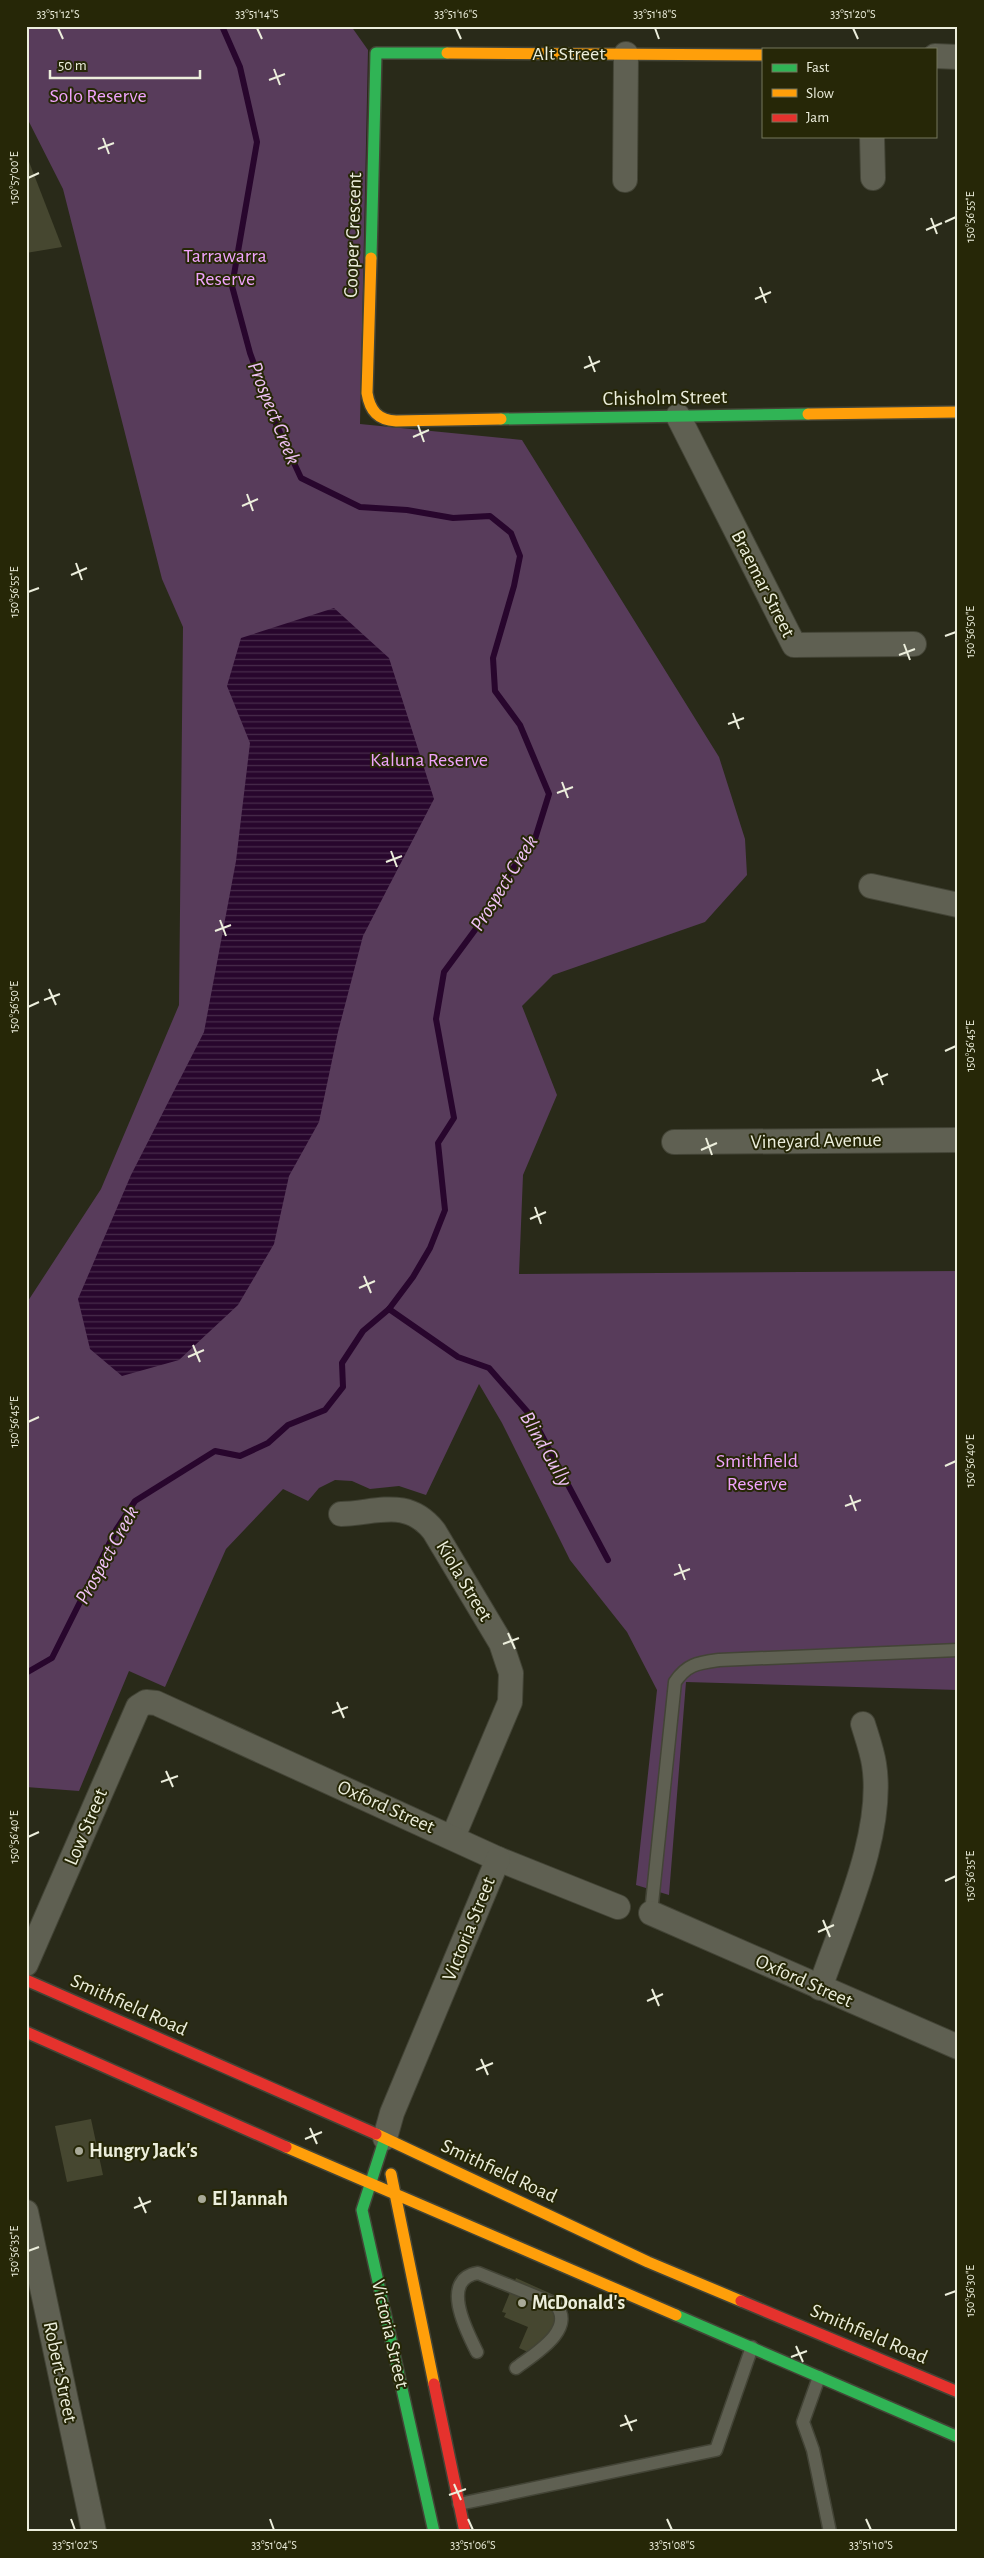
<svg xmlns="http://www.w3.org/2000/svg" width="984" height="2558" viewBox="0 0 984 2558" font-family="'Alegreya Sans',sans-serif">
	<style>
		.park { fill: #583c5b }
		.water { fill: url(#water-rules) }
		.lines { fill: none; stroke-linecap: round; stroke-linejoin: round }
		.stream { stroke: #28062d; stroke-width: 6 }
		.building { fill: #464730 }
		.lane-casing { stroke: #434436; stroke-width: 15 }
		.street-casing { stroke: #434436; stroke-width: 26 }
		.fast-casing { stroke: #434436; stroke-width: 14 }
		.slow-casing { stroke: #434436; stroke-width: 14 }
		.jam-casing { stroke: #434436; stroke-width: 14 }
		.lane { stroke: #5f6052; stroke-width: 12 }
		.street { stroke: #5f6052; stroke-width: 24 }
		.fast { stroke: #30b455; stroke-width: 11 }
		.slow { stroke: #ff9f0a; stroke-width: 11 }
		.jam { stroke: #e5322d; stroke-width: 11 }
		.ticks { fill: none; stroke: #eceedc; stroke-width: 2 }
		.poi-dot { fill: #a8a998; stroke: #262707; stroke-width: 2 }
		.labels { text-anchor: middle; dominant-baseline: central; stroke-width: 4; stroke-linejoin: round; paint-order: stroke }
		.street-label { font-size: 20px; fill: #eceedc; stroke: #262707 }
		.park-label { font-size: 20px; fill: #f0a4fc; stroke: #262707 }
		.poi-label { font-size: 20px; font-weight: bold; fill: #eceedc; stroke: #262707; text-anchor: start }
		.water-label { font-size: 21px; font-style: italic; fill: #f0c2f7; stroke: #262707 }
		.neatline { fill: none; stroke: #eceedc; stroke-width: 2 }
		.ticks-label { font-size: 12px; text-anchor: middle; fill: #eceedc }
	</style>
	<defs>
		<pattern id="water-rules" width="6" height="5" patternUnits="userSpaceOnUse" patternTransform="scale(1.25)"><rect width="6" height="5" fill="#28062d"/><path d="M0 2.5h6" fill="none" stroke="#472b4b"/></pattern>
	</defs>
	<rect width="100%" height="100%" fill="#292a19"/>
	<!-- park -->
	<path class="park" d="M26 26H351L368 50 360 424 522 440 719 757 745 839 747 875 705 922 553 975 522 1006 557 1095 523 1175 519 1274 958 1271V1690L686 1682 669 1895 636 1885 657 1690 627 1632 570 1560 502 1423 479 1384 426 1495 399 1486 370 1489 352 1481 335 1480 319 1488 308 1501 283 1489 226 1549 165 1687 129 1671 79 1791 26 1787V1304L101 1189 179 1005 183 627 162 579 63 189 26 116Z"/>
	<!-- water -->
	<path class="water" d="M334 608 389 658 434 799 363 936 338 1032 319 1122 289 1176 274 1244 238 1305 179 1360 122 1376 90 1349 78 1299 131 1175 204 1032 236 861 250 743 227 686 241 638Z"/>
	<g class="lines">
		<!-- stream -->
		<g class="stream">
			<path d="M389 1309 458 1357 489 1368 532 1417 608 1560"/>
			<path d="M26 1673 52 1658 116 1530 135 1501 215 1451 240 1456 268 1443 288 1425 325 1410 343 1387 342 1363 363 1331 389 1309 413 1277 430 1248 445 1210 438 1143 454 1118 436 1019 444 972 475 930 504 880 534 842 549 794 520 725 495 691 493 658 514 586 520 556 511 533 490 516 453 518 407 510 360 507 301 478 276 424 250 353 232 286 257 142 240 67 222 26"/>
		</g>
	</g>
	<!-- building -->
	<g class="building">
		<path d="M26 154 62 247 26 253Z"/>
		<path d="M91 2119 103 2175 67 2182 55 2126Z"/>
		<path d="M516 2278 556 2296 553 2304 558 2306 552 2338 530 2353 519 2348 528 2327 504 2317 506 2313 502 2312Z"/>
	</g>
	<g class="lines">
		<!-- lane casing -->
		<g class="lane-casing">
			<g id="lane">
				<path d="M651 1913 675 1682C687 1664 698 1663 719 1660L958 1650"/>
				<path d="M477 2352C467 2332 439 2279 478 2273L555 2304C578 2329 533 2355 516 2368"/>
				<path d="M819 2377 803 2422 813 2450 830 2532"/>
				<path d="M459 2504 716 2450 752 2347"/>
			</g>
		</g>
		<!-- street casing -->
		<g class="street-casing">
			<g id="street">
				<path d="M935 56 958 57"/>
				<path d="M872 136 873 178"/>
				<path d="M625 180 626 54"/>
				<path d="M678 416 794 645 914 644"/>
				<path d="M871 886 958 905"/>
				<path d="M674 1142 958 1140"/>
				<path d="M341 1514C377 1513 407 1497 434 1531L501 1643 511 1673 510 1702 453 1837"/>
				<path d="M651 1913 958 2047"/>
				<path d="M26 1964 138 1707 146 1702 156 1703 498 1859 618 1907"/>
				<path d="M820 1988C842 1923 885 1833 874 1764 872 1751 867 1737 863 1724"/>
				<path d="M385 2138 392 2113 498 1859"/>
				<path d="M26 2212 94 2532"/>
			</g>
		</g>
		<!-- fast casing -->
		<g class="fast-casing">
			<g id="fast">
				<path d="M371 258 376 53H447"/>
				<path d="M501 419 808 414"/>
				<path d="M385 2138 362 2210 434 2532"/>
				<path d="M676 2315 958 2437"/>
			</g>
		</g>
		<!-- slow casing -->
		<g class="slow-casing">
			<g id="slow">
				<path d="M447 53 763 55"/>
				<path d="M371 258 367 393C370 411 378 420 396 421L501 419"/>
				<path d="M808 414 958 412"/>
				<path d="M376 2134 648 2262 741 2301"/>
				<path d="M286 2147 676 2315"/>
				<path d="M391 2174 434 2384"/>
			</g>
		</g>
		<!-- jam casing -->
		<g class="jam-casing">
			<g id="jam">
				<path d="M26 1980 376 2134"/>
				<path d="M26 2032 286 2147"/>
				<path d="M741 2301 958 2392"/>
				<path d="M434 2384 465 2532"/>
			</g>
		</g>
		<!-- lane -->
		<use href="#lane" class="lane"/>
		<!-- street -->
		<use href="#street" class="street"/>
		<!-- fast -->
		<use href="#fast" class="fast"/>
		<!-- slow -->
		<use href="#slow" class="slow"/>
		<!-- jam -->
		<use href="#jam" class="jam"/>
	</g>
	<!-- ticks -->
	<path class="ticks" d="M58 28 63 39M257 28 262 39M456 28 461 39M655 28 659 39M853 28 858 39M274 69 280 85M269 80 285 74M103 138 109 154M98 149 114 143M28 178 39 173M931 218 937 234M945 222 956 217M926 230 942 223M760 287 766 303M755 299 771 292M589 356 595 372M584 368 600 361M418 425 424 442M413 437 429 430M247 494 253 511M242 506 258 499M76 563 82 580M71 575 87 568M28 592 39 588M945 636 956 632M904 644 910 660M899 655 915 649M733 713 739 729M728 724 744 718M562 782 568 798M557 793 573 787M391 851 397 867M386 862 402 856M220 920 226 936M215 931 231 925M49 989 56 1005M44 1000 60 994M28 1007 39 1002M945 1051 956 1046M877 1069 883 1085M872 1081 888 1074M706 1138 712 1155M701 1150 717 1143M535 1207 541 1224M530 1219 546 1212M364 1276 371 1293M359 1288 375 1281M193 1345 200 1362M188 1357 204 1350M28 1422 39 1417M945 1466 956 1461M850 1495 856 1511M845 1506 861 1500M679 1564 685 1580M674 1575 690 1569M508 1633 515 1649M503 1644 519 1638M337 1702 344 1718M332 1713 348 1707M166 1771 173 1787M161 1782 178 1776M28 1837 39 1832M945 1881 956 1876M823 1920 830 1937M818 1932 834 1925M652 1989 659 2006M647 2001 663 1994M481 2059 488 2075M476 2070 493 2063M310 2128 317 2144M305 2139 322 2132M139 2197 146 2213M134 2208 151 2201M28 2251 39 2247M945 2295 956 2291M796 2346 803 2362M791 2357 807 2351M625 2415 632 2431M620 2426 637 2420M454 2484 461 2500M449 2495 466 2489M71 2519 75 2530M270 2519 274 2530M468 2519 473 2530M667 2519 672 2530M866 2519 871 2530"/>
	<!-- markers -->
	<g class="poi-dot">
		<circle cx="79" cy="2151" r="5"/>
		<circle cx="202" cy="2199" r="5"/>
		<circle cx="522" cy="2303" r="5"/>
	</g>
	<g class="labels">
		<!-- street labels -->
		<g class="street-label">
			<text x="569" y="54">Alt Street</text>
			<text transform="translate(353 235) rotate(-88)">Cooper Crescent</text>
			<text transform="translate(665 398) rotate(-1)">Chisholm Street</text>
			<text transform="translate(763 584) rotate(63)">Braemar Street</text>
			<text transform="translate(816 1141) rotate(-1)">Vineyard Avenue</text>
			<text transform="translate(464 1581) rotate(59)">Kiola Street</text>
			<text transform="translate(386 1807) rotate(24)">Oxford Street</text>
			<text transform="translate(86 1827) rotate(-67)">Low Street</text>
			<text transform="translate(469 1929) rotate(-68)">Victoria Street</text>
			<text transform="translate(804 1981) rotate(24)">Oxford Street</text>
			<text transform="translate(129 2005) rotate(24)">Smithfield Road</text>
			<text transform="translate(499 2171) rotate(25)">Smithfield Road</text>
			<text transform="translate(390 2334) rotate(77)">Victoria Street</text>
			<text transform="translate(869 2334) rotate(23)">Smithfield Road</text>
			<text transform="translate(60 2372) rotate(78)">Robert Street</text>
		</g>
		<!-- park labels -->
		<g class="park-label">
			<text x="98" y="96">Solo Reserve</text>
			<text x="225" y="256">Tarrawarra<tspan x="225" dy="23">Reserve</tspan></text>
			<text x="429" y="760">Kaluna Reserve</text>
			<text x="757" y="1461">Smithfield<tspan x="757" dy="23">Reserve</tspan></text>
		</g>
		<!-- poi labels -->
		<g class="poi-label">
			<text x="89" y="2151">Hungry Jack's</text>
			<text x="212" y="2199">El Jannah</text>
			<text x="532" y="2303">McDonald's</text>
		</g>
		<!-- water labels -->
		<g class="water-label">
			<text transform="translate(274 413) rotate(68)">Prospect Creek</text>
			<text transform="translate(504 883) rotate(-58)">Prospect Creek</text>
			<text transform="translate(546 1449) rotate(60)">Blind Gully</text>
			<text transform="translate(107 1555) rotate(-61)">Prospect Creek</text>
		</g>
	</g>
	<!-- border -->
	<rect width="984" height="2558" fill="none" stroke="#262707" stroke-width="55"/>
	<!-- legend -->
	<rect x="762" y="48" width="175" height="90" fill="#262707" stroke="#75775c"/>
	<rect x="772" y="64" width="25" height="8" fill="#30b455" stroke="#75775c"/>
	<text x="806" y="72" font-size="15" fill="#eceedc">Fast</text>
	<rect x="772" y="89" width="25" height="8" fill="#ff9f0a" stroke="#75775c"/>
	<text x="806" y="98" font-size="15" fill="#eceedc">Slow</text>
	<rect x="772" y="114" width="25" height="8" fill="#e5322d" stroke="#75775c"/>
	<text x="806" y="122" font-size="15" fill="#eceedc">Jam</text>
	<!-- scale -->
	<path d="M50 70v8h150v-8" fill="none" stroke="#eceedc" stroke-width="2.5"/>
	<text x="58" y="70" font-size="15" fill="#eceedc" stroke="#262707" stroke-width="4" paint-order="stroke">50 m</text>
	<rect x="28" y="28" width="928" height="2502" class="neatline"/>
	<g class="ticks-label">
		<text x="58" y="18">33°51'12"S</text>
		<text x="257" y="18">33°51'14"S</text>
		<text x="456" y="18">33°51'16"S</text>
		<text x="655" y="18">33°51'18"S</text>
		<text x="853" y="18">33°51'20"S</text>
		<text transform="translate(14 178) rotate(-90)" y="4">150°57'00"E</text>
		<text transform="translate(970 217) rotate(-90)" y="4">150°56'55"E</text>
		<text transform="translate(14 592) rotate(-90)" y="4">150°56'55"E</text>
		<text transform="translate(970 632) rotate(-90)" y="4">150°56'50"E</text>
		<text transform="translate(14 1007) rotate(-90)" y="4">150°56'50"E</text>
		<text transform="translate(970 1046) rotate(-90)" y="4">150°56'45"E</text>
		<text transform="translate(14 1422) rotate(-90)" y="4">150°56'45"E</text>
		<text transform="translate(970 1461) rotate(-90)" y="4">150°56'40"E</text>
		<text transform="translate(14 1837) rotate(-90)" y="4">150°56'40"E</text>
		<text transform="translate(970 1876) rotate(-90)" y="4">150°56'35"E</text>
		<text transform="translate(14 2251) rotate(-90)" y="4">150°56'35"E</text>
		<text transform="translate(970 2291) rotate(-90)" y="4">150°56'30"E</text>
		<text x="75" y="2549">33°51'02"S</text>
		<text x="274" y="2549">33°51'04"S</text>
		<text x="473" y="2549">33°51'06"S</text>
		<text x="672" y="2549">33°51'08"S</text>
		<text x="871" y="2549">33°51'10"S</text>
	</g>
</svg>
